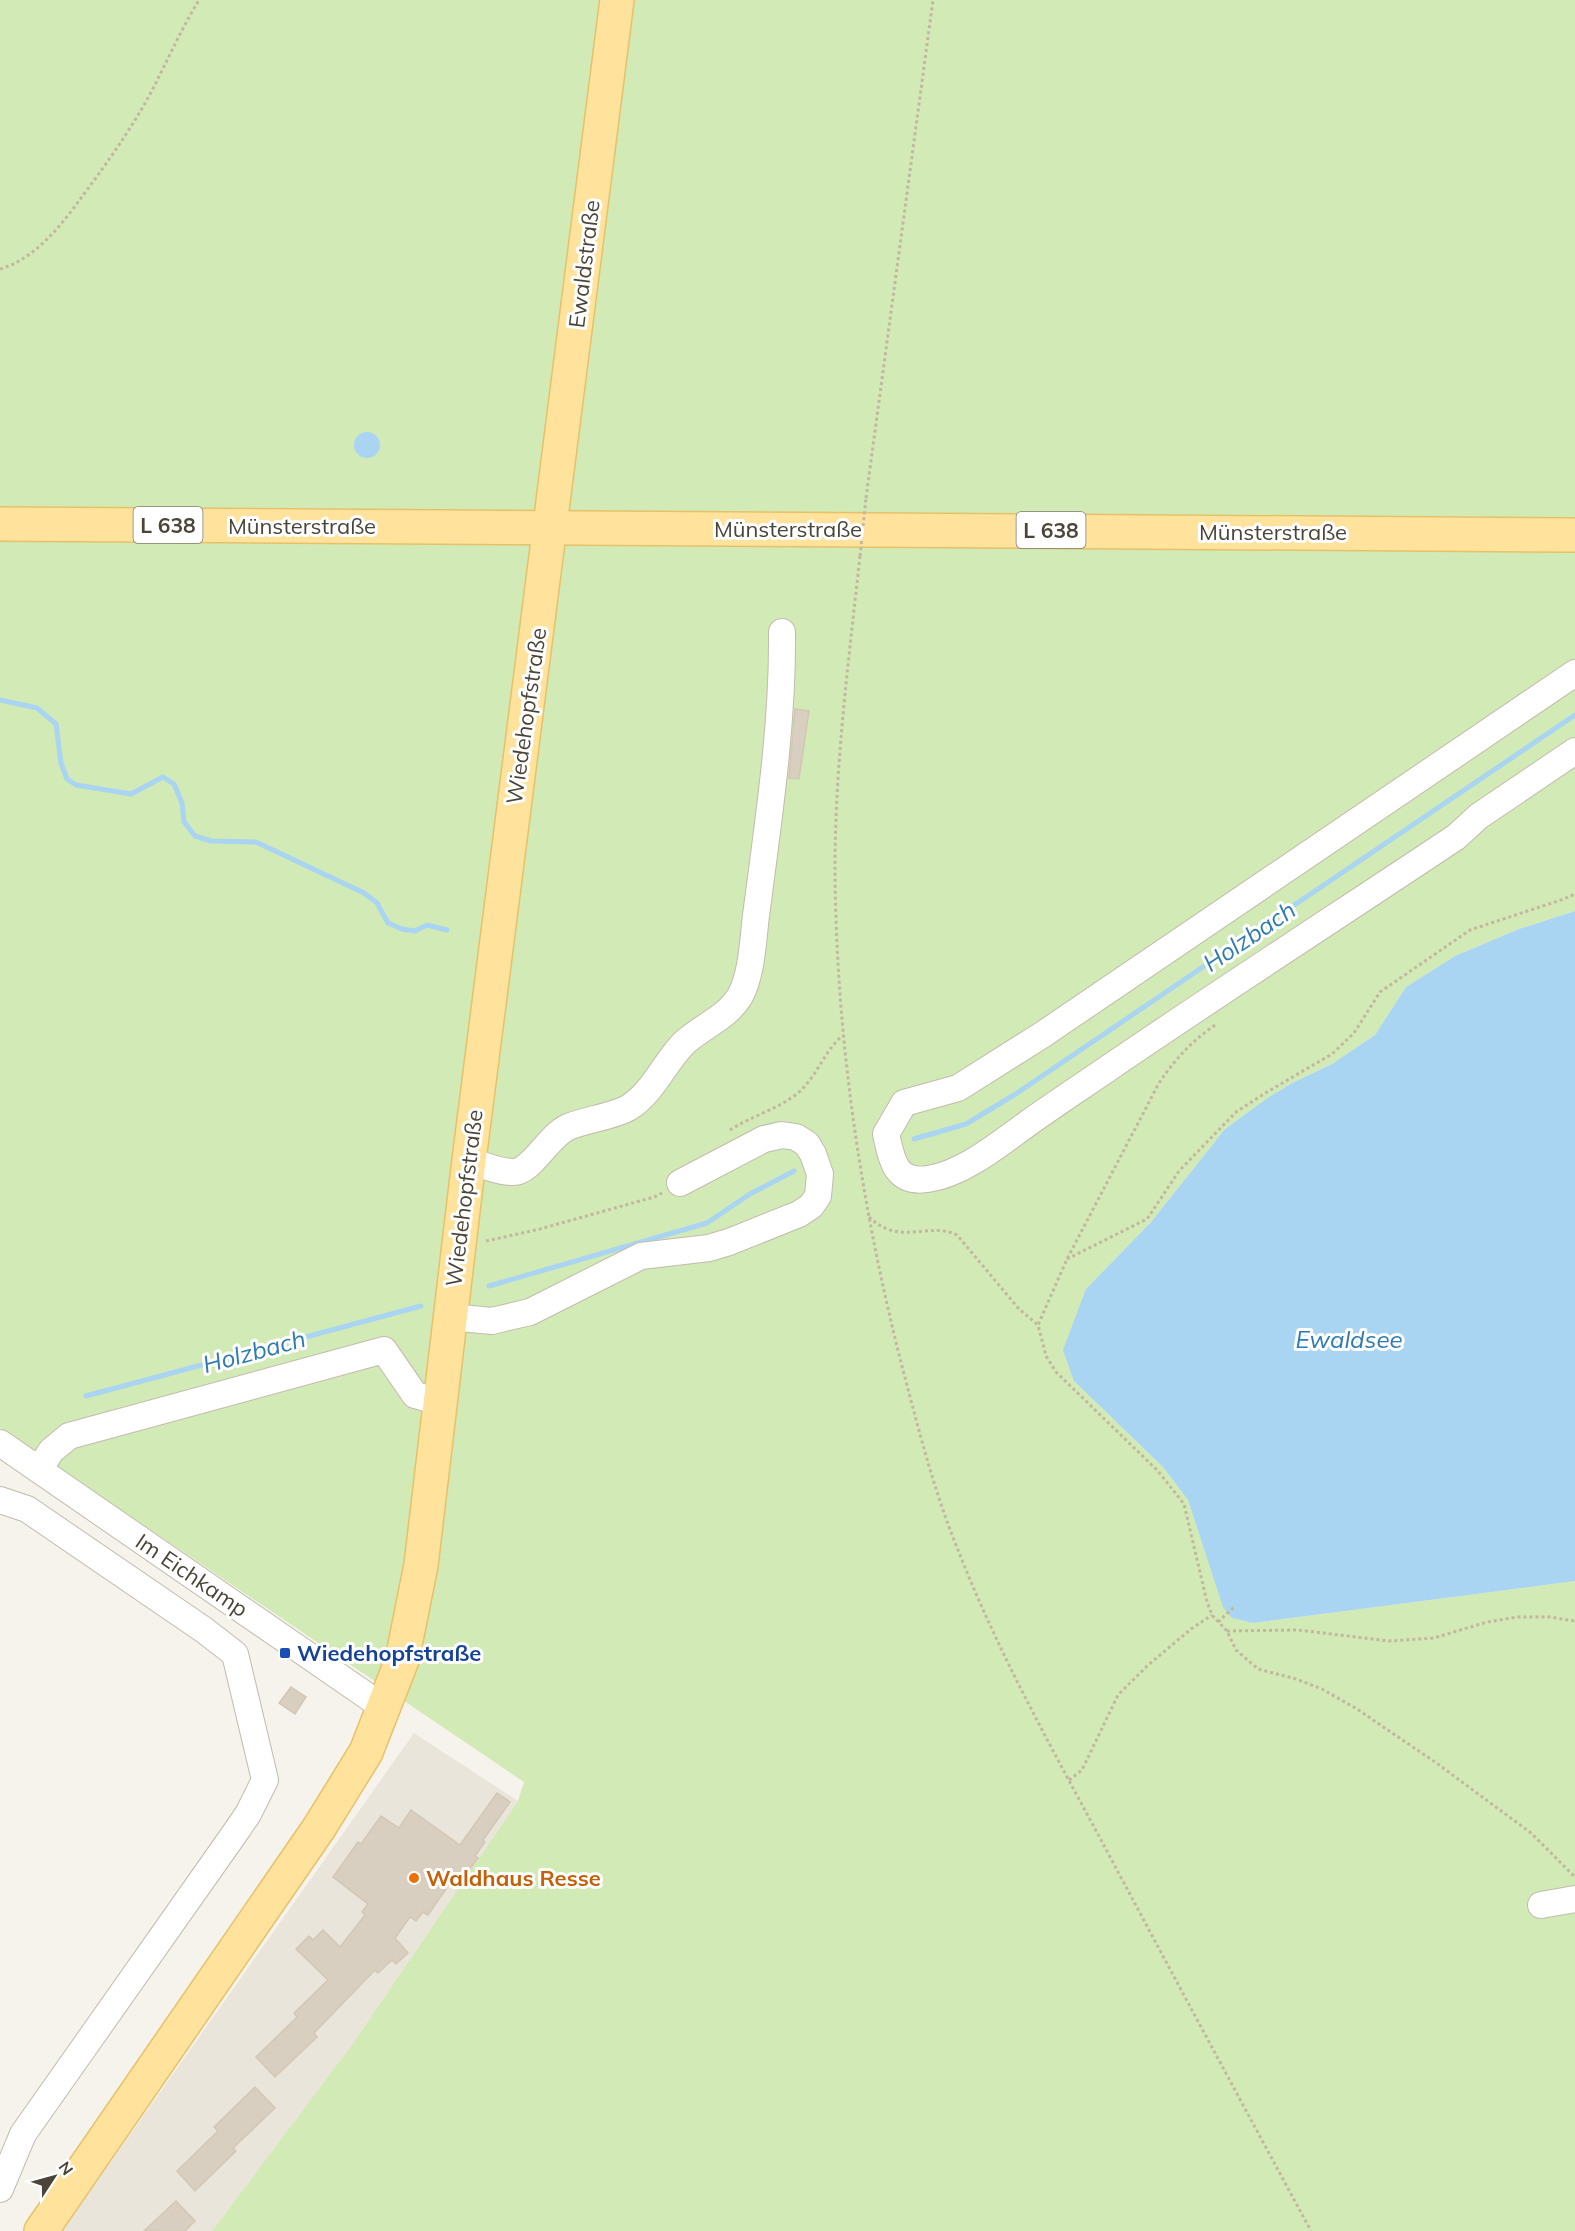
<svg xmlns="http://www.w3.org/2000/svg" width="1575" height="2231" viewBox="0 0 1575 2231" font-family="Mulish,sans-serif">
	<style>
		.residential { fill: #eae5da }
		.green { fill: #d2eab5 }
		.water { fill: #a9d4f2 }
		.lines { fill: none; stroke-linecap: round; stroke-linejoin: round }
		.stream { stroke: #a9d4f2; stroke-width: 5 }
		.building { fill: #d8cfc1; stroke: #d3c7b4; stroke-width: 1.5 }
		.minor-casing { stroke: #c2bbae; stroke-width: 28 }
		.major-casing { stroke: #e6c16a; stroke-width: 36 }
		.path { stroke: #c4b79f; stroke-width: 3; stroke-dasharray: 3 3; stroke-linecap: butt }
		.minor { stroke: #fff; stroke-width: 26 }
		.major { stroke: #ffe39c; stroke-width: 33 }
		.path-bridge { stroke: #c4b79f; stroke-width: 3; stroke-dasharray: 3 3; stroke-linecap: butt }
		.transit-dot { fill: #1a4fb4; stroke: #fff; stroke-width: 2 }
		.food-dot { fill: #e8710a; stroke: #fff; stroke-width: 2 }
		.labels { text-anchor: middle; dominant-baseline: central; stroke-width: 6; stroke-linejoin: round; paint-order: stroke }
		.shield { fill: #fff; stroke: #817c74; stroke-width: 1.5 }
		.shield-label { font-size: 21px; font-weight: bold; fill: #4b4439 }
		.street-label { font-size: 22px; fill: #4b4439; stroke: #fff }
		.transit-label { font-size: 22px; font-weight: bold; fill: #164399; stroke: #fff; text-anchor: start }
		.food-label { font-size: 22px; font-weight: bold; fill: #c56008; stroke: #fff; text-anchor: start }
		.water-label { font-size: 24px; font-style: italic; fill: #2e7ab2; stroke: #fff }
	</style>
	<rect width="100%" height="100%" fill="#f6f3ec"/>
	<!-- residential -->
	<path class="residential" d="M414 1733 518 1801 351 2046 212 2231H62Z"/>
	<!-- green -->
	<path class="green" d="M0 0H1575V911L1519 929 1455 956 1406 987 1375 1035 1332 1064 1292 1083 1266 1099 1225 1129 1151 1222 1086 1289 1074 1381 1163 1467 1188 1500 1223 1606 1232 1618 1253 1623 1575 1581V2231H212L351 2046 518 1801 524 1782 0 1428Z"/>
	<!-- water -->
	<g class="water">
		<circle cx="367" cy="445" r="13"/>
		<path d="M1575 911V1581L1253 1623 1232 1618 1223 1607 1188 1500 1163 1467 1074 1381 1063 1350 1086 1289 1151 1222 1225 1129 1266 1099 1292 1083 1332 1064 1375 1035 1406 987 1455 956 1519 929Z"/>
	</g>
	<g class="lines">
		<!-- stream -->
		<g class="stream">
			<path d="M0 700 37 708 56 724 61 763 67 779 76 785 131 794 163 777 174 784 182 803 184 822 195 836 211 841 256 842 364 893 377 903 388 923 402 929 415 931 427 925 447 930"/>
			<path d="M914 1139 966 1124 1014 1095 1575 715"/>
			<path d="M489 1286 707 1223 750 1194 794 1171"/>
			<path d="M86 1396 421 1306"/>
		</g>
	</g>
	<!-- building -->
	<g class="building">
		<path d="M795 709 809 711 799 779 789 778Z"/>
		<path d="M291 1687 306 1697 295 1714 279 1703Z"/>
		<path d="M497 1793 510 1802 483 1840 485 1842 475 1856 478 1858 462 1881 455 1876 428 1915 423 1912 416 1921 410 1917 395 1938 408 1953 396 1964 392 1960 378 1973 375 1970 314 2033 317 2037 275 2077 256 2057 297 2017 294 2013 328 1980 296 1949 309 1936 313 1940 323 1930 340 1947 365 1915 362 1912 368 1904 333 1877 358 1842 361 1844 381 1816 399 1828 411 1810 460 1845Z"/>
		<path d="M255 2087 275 2108 233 2148 236 2151 195 2191 177 2171 218 2131 214 2127Z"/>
		<path d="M176 2201 195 2221 185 2231H144Z"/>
	</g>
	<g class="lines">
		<!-- minor casing -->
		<g class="minor-casing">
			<g id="minor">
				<path d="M1575 673 1042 1035 958 1088 904 1103 886 1134C892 1160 895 1184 928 1179 963 1174 999 1144 1027 1124 1055 1104 1084 1085 1113 1065 1226 988 1342 913 1456 837L1479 816 1575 751"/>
				<path d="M469 1160C482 1165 498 1172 513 1172 532 1172 547 1137 568 1127 585 1120 614 1116 628 1108 653 1093 664 1063 684 1043 701 1027 728 1017 740 996 753 973 753 934 757 908 769 816 783 723 782 632"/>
				<path d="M450 1317 492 1321 530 1312 641 1256 709 1248 729 1242 799 1214 811 1206 818 1196 820 1174 813 1154 807 1144 796 1137 782 1135 764 1139 680 1183"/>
				<path d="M0 1443 383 1707"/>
				<path d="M39 1470 51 1451 69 1436 384 1350 415 1395 440 1402"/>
				<path d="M0 1500 27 1509 204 1630 235 1654 265 1780 248 1814 235 1833 23 2134 0 2189"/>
				<path d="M1541 1905 1575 1899"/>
			</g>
		</g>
		<!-- major casing -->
		<g class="major-casing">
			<g id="major">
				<path d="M0 524 1575 535"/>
				<path d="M41 2231 319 1828 366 1752 402 1660 421 1565 469 1160 617 0"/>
			</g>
		</g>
		<!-- path -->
		<g class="path">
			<path d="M0 269C37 258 62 224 84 194 107 163 129 132 148 98 165 66 180 31 199 0"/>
			<path d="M866 498 933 0"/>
			<path d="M860 556C849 657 836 757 835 859 835 1031 860 1203 903 1370 919 1431 934 1491 958 1550 999 1655 1055 1754 1108 1853 1175 1979 1243 2105 1311 2231"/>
			<path d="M1215 1025C1191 1042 1176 1058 1159 1083L1067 1259 1038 1325 1046 1356 1056 1372 1158 1471 1184 1504 1207 1602 1212 1615 1227 1631 1236 1650 1258 1669 1296 1679 1322 1689 1357 1709 1435 1762 1531 1833 1574 1876"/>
			<path d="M730 1130C751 1116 779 1109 799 1092 817 1076 824 1052 841 1037"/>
			<path d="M869 1217C900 1247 929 1221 957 1235L1019 1309 1038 1325"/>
			<path d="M486 1241 540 1229 654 1197 662 1193"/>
			<path d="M1067 1259 1147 1219 1179 1171 1236 1112 1267 1092 1332 1054 1354 1033 1380 992 1470 930 1564 899 1575 894"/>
			<path d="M1218 1622 1234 1607"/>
			<path d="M1227 1631 1298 1630 1389 1641 1434 1638 1487 1622 1518 1617H1550L1575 1621"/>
			<path d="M1069 1780 1082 1770 1118 1695 1147 1666 1191 1629 1212 1615"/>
		</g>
		<!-- minor -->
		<use href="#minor" class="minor"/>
		<!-- major -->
		<use href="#major" class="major"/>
		<!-- path-bridge -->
		<path class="path-bridge" d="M860 556 866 498"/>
	</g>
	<!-- markers -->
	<rect class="transit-dot" x="279" y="1647" width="12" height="12" rx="3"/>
	<circle class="food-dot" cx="414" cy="1878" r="6"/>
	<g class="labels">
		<!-- shield labels -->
		<g class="shield">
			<rect x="133.5" y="507" width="69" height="36" rx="4.5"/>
			<rect x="1016.5" y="512" width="69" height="36" rx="4.5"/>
		</g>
		<g class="shield-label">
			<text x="168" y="525">L 638</text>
			<text x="1051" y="530">L 638</text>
		</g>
		<!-- street labels -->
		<g class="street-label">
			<text transform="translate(584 264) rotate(-83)">Ewaldstraße</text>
			<text x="302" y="526">Münsterstraße</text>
			<text x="788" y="529">Münsterstraße</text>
			<text x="1273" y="532">Münsterstraße</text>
			<text transform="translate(526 716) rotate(-82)">Wiedehopfstraße</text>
			<text transform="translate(464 1198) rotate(-83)">Wiedehopfstraße</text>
			<text transform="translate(192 1575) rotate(34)">Im Eichkamp</text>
		</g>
		<!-- transit labels -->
		<g class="transit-label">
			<text x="297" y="1653">Wiedehopfstraße</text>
		</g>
		<!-- food labels -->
		<g class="food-label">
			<text x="426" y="1878">Waldhaus Resse</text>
		</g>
		<!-- water labels -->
		<g class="water-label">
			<text transform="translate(1249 936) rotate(-34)">Holzbach</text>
			<text x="1349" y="1339">Ewaldsee</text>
			<text transform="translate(254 1351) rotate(-15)">Holzbach</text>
		</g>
	</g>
	<!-- north arrow -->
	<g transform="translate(54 2177) rotate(54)" stroke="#ffffff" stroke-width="4.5" paint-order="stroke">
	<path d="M0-4.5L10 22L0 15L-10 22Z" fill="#4b4439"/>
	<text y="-9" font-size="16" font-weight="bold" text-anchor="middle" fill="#4b4439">N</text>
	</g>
</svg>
